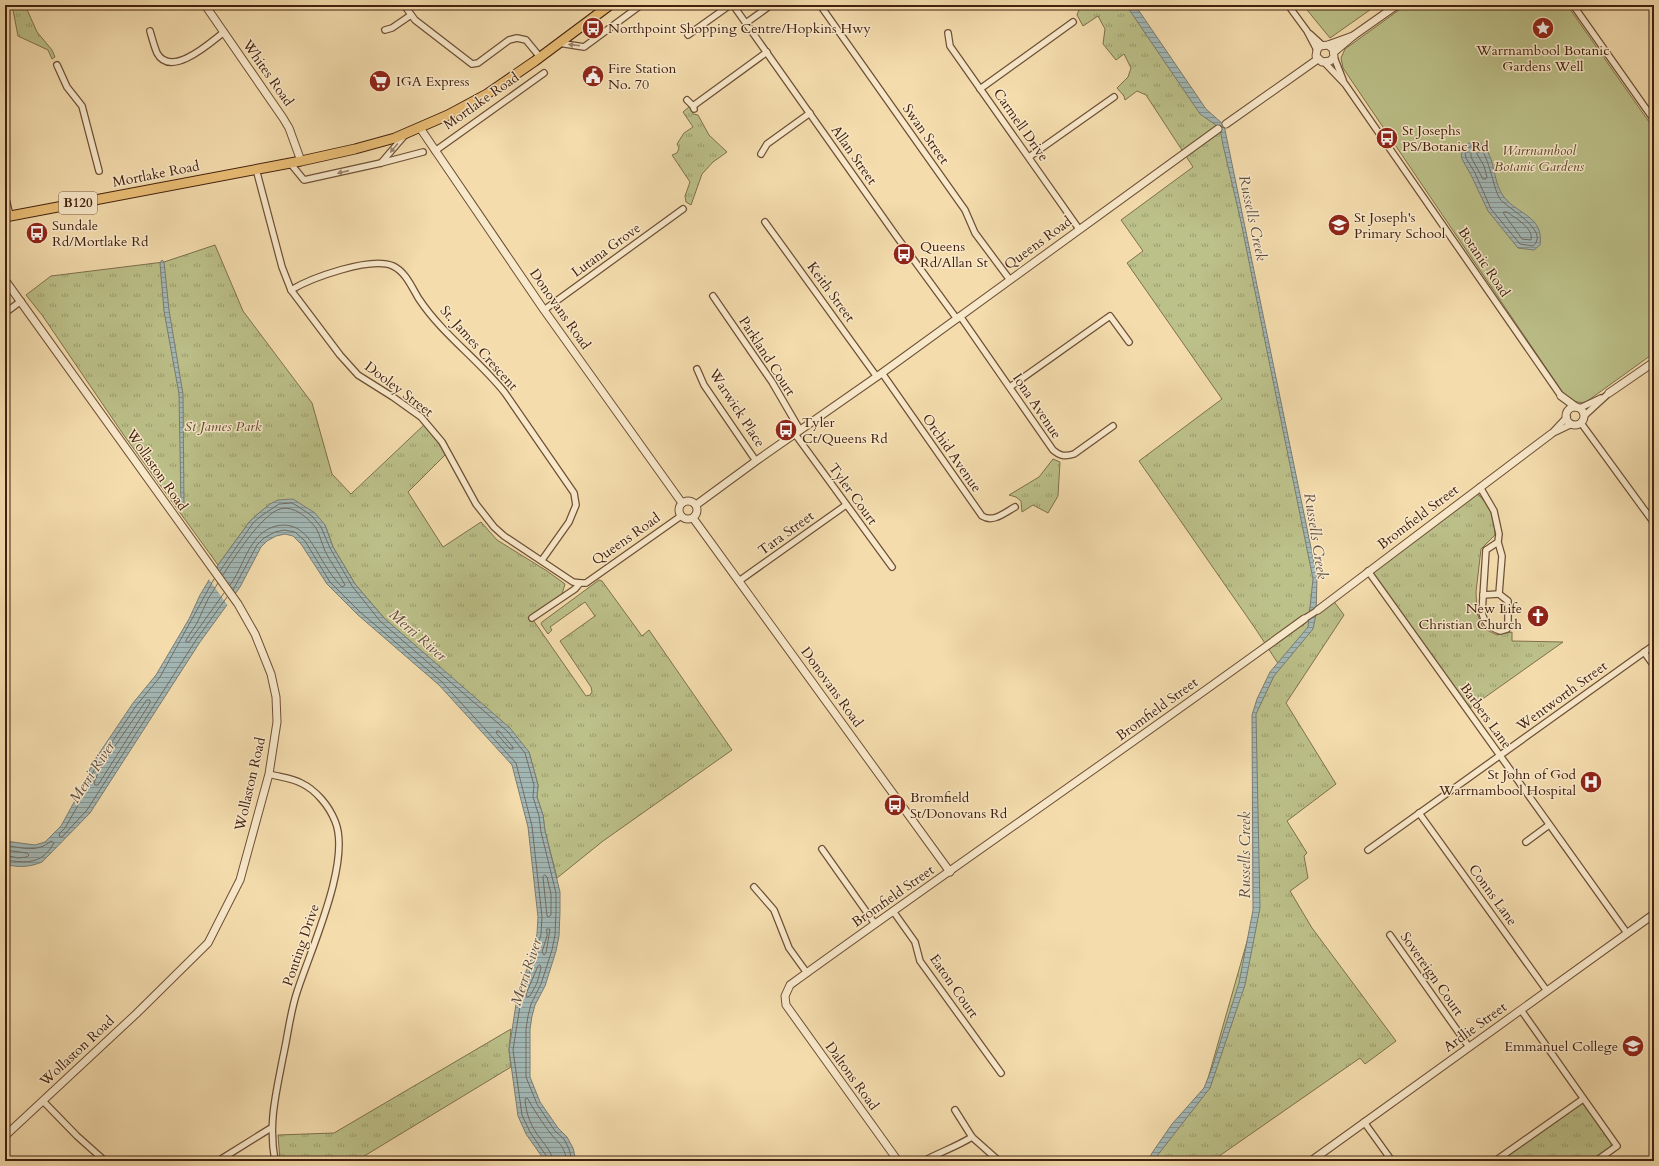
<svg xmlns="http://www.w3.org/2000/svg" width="1659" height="1166" viewBox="0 0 1659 1166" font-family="Cardo,serif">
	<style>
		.park { fill: url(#park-tufts); stroke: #7f704c }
		.garden { fill: #bcc089; stroke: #7f704c }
		.water { fill: url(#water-rules); stroke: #7c7c73 }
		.pier { fill: #f4dcad }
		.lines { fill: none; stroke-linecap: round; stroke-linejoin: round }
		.shore { stroke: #726c62; stroke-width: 1 }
		.minor-casing { stroke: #6e5036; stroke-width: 8 }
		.tertiary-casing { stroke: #6e5036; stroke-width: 9 }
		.primary-casing { stroke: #42210e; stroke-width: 11 }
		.minor { stroke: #f8e8ca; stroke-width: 5.5 }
		.tertiary { stroke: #f8e8ca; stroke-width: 7 }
		.primary { stroke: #eabe76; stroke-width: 9 }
		.oneway { fill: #9d846c }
		.labels { text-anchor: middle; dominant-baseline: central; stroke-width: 3; stroke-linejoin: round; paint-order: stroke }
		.shield { fill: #f8e8ca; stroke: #795d46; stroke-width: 1 }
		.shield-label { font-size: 13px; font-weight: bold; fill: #42210e }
		.poi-label { font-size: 14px; fill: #42210e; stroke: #f8e8ca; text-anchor: start }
		.street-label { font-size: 14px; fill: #42210e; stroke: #f8e8ca }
		.park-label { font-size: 14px; font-style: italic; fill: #60492d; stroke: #f8e8ca }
		.water-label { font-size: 15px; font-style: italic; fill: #5f4e40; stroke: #f8e8ca }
	</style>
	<defs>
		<pattern id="park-tufts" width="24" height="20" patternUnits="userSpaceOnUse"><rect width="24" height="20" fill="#bcc089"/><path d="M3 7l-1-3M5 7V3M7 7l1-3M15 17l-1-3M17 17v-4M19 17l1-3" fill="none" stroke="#9a9c6e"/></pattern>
		<pattern id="water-rules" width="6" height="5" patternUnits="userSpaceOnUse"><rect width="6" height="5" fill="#a2b8b6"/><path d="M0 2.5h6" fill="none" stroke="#869592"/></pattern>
	</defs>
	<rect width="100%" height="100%" fill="#f4dcad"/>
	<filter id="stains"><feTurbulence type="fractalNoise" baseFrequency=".005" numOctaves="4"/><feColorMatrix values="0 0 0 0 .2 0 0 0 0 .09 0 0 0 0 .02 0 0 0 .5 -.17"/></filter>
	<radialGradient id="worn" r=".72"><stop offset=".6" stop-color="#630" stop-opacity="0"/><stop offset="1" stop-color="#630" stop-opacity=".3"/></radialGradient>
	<!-- park -->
	<g class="park">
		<path d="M12 5H25L37 32 52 50 55 57 52 59 48 50 18 36Z"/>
		<path d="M1081 5H1132L1203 111 1222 127 1315 579 1309 615 1332 599 1344 615 1286 703 1336 784 1287 821 1307 853 1304 856 1308 878 1290 891 1312 928 1396 1041 1365 1064 1360 1058 1212 1161H1150L1205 1089 1256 910 1254 716 1279 665 1257 631 1139 461 1222 399 1127 263 1143 251 1121 220 1193 167 1146 95 1137 91 1125 100 1124 96 1117 88 1128 77 1131 68 1124 54 1116 60 1103 44 1105 29 1098 16 1083 26 1077 15Z"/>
		<path d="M690 106 693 114 698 115 709 135 727 152 713 162 702 174 691 205 686 202 685 196 690 182 672 155 677 153 679 148 677 144 684 133 693 127 683 112Z"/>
		<path d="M215 245 243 311 312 403 332 474 351 494 426 423 448 452 408 492 443 547 481 522 497 540 547 571 565 584 562 594 531 617 586 696 590 695 592 692 591 687 560 641 595 616 585 602 550 627 552 630 548 634 541 624 542 622 599 580 602 581 642 636 649 630 732 750 603 841 557 878 545 831 543 815 537 797 538 785 529 752 384 618 355 584 333 547 325 525 270 504 250 521 218 565 123 434 42 315 26 295 51 276 164 262Z"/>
		<path d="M1053 459 1060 462 1058 496 1048 513 1033 505 1022 512 1021 501 1016 497 1009 495 1039 477Z"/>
		<path d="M1475 490 1484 501 1494 517 1495 535 1481 549 1476 592 1477 613 1483 628 1497 635 1512 632V641L1563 642 1467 710 1368 571Z"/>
		<path d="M511 1029 509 1050 511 1067 356 1161H280L278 1135 334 1133Z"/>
		<path d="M1583 1099 1617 1146 1596 1161H1495Z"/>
	</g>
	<!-- garden -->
	<g class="garden">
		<path d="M1303 5H1377L1330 38Z"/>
		<path d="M1406 5H1567L1654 129V353L1586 402C1576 404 1570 399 1563 393L1343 68 1341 58 1345 49Z"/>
	</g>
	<!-- water -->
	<g class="water">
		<path d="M1126 5H1135L1206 109 1224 125 1317 577 1316 615 1313 629 1274 676 1256 714 1260 908 1245 985 1210 1088 1157 1156 1154 1161H1148L1152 1153 1172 1124 1204 1088 1212 1068 1239 983 1253 910 1252 715 1257 699 1270 672 1308 627 1313 579 1241 222 1223 145 1220 128 1200 114Z"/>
		<path d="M1478 141C1497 154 1491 180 1504 197 1518 215 1544 216 1540 245L1534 250 1518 248 1488 211 1471 175 1462 159 1461 151 1469 143Z"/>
		<path d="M162 260 164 262 169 310 183 394 184 509 181 506 179 394 164 311 160 263Z"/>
		<path d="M293 499 315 513 325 525 333 547 355 584 384 618 510 728 529 752 538 785 537 797 543 815 545 831 560 892V912L559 936 556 951 545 986 535 1005 532 1016 530 1029V1077L540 1102 558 1128 567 1137 573 1148 576 1161H545L526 1134 518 1116 509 1050 518 991 532 957 537 934 538 917 528 827 512 765 439 685 358 615 327 584 301 544 293 536 285 534 276 536 267 541 261 547 240 587 200 642 90 813 42 862C30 867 18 868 5 864V841L35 845 45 842 61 826 84 784 92 764 133 703 156 675 189 619 200 595 218 565 250 521 259 513 270 504 278 500Z"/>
	</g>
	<!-- pier -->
	<path class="pier" d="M215 567 236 596 228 606 208 578Z"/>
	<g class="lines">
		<!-- shore -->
		<g class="shore">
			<path d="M1471 146C1472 146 1476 146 1477 146 1488 149 1493 189 1500 199 1507 208 1551 231 1533 246L1520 244 1491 209 1475 173 1466 158 1465 152Z"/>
			<path d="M1473 151 1476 152 1484 166 1487 177 1486 179H1483L1471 157V154Z"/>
			<path d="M1504 212H1507C1515 218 1534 228 1531 240L1522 239 1504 214Z"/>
			<path d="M220 571 253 523 261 516 279 504 292 503 299 507 312 516 321 527 330 548 352 586 380 621 507 731 525 753 534 785 533 797 539 816 541 832 556 893V912L555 935 552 950 541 984 531 1004 528 1016 526 1029V1077L537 1104 555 1131 564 1139 569 1149 572 1161"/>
			<path d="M223 575C233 559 262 514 280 509 294 505 308 518 316 528 320 535 322 544 325 551 331 563 339 573 345 585L342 587C335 580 330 573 325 565 313 546 304 520 276 526 268 528 259 534 254 542 244 555 240 572 230 585"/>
			<path d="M214 579 160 677 136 706 96 766 77 807 65 828 59 834 60 837H62L87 810 196 640 227 597"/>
			<path d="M218 583 208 599 197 623 186 640V642H189L224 593"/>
			<path d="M233 590 257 545 264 538 275 532 284 530 295 532 305 541 330 582 360 612 442 682 516 763 532 826 542 917 541 934 535 958 522 993 513 1050 522 1115 530 1132 547 1157V1161"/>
			<path d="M147 700H150V703L98 785H95L94 783 100 768Z"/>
			<path d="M497 731H499L513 747V749H510L497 734Z"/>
			<path d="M5 845C22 848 37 853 51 841L54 843C41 865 27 863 5 860"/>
			<path d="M5 850 27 853 29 855 27 857 18 858 5 855"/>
			<path d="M545 875 547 877 551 894V915L549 917 547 916 543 877Z"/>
			<path d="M547 929H550L546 953 544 955 542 952 547 936Z"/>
			<path d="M540 965 541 968 537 983 530 996 527 997 526 994 538 966Z"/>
			<path d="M553 1161C552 1150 540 1140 535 1131 529 1121 526 1111 525 1100L526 1098 528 1099C533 1109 544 1125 551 1134 561 1146 563 1144 567 1161"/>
		</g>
		<!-- minor casing -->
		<g class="minor-casing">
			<g id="minor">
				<path d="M404 5 415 20 472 64 478 63 509 40 517 38 526 40 540 57"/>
				<path d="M733 5 897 237 957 319"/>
				<path d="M820 5 965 210 975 233 1010 280"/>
				<path d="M1288 5 1307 31 1317 50"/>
				<path d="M1573 5 1654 120"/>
				<path d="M746 23 771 5"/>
				<path d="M385 30 392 28 411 15"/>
				<path d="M150 31C152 38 154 46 157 53 171 79 211 42 224 32"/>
				<path d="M948 33 950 46 1079 229"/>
				<path d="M1310 34 1322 45"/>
				<path d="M688 35 730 5"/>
				<path d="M559 43 584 47 641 5"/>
				<path d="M1334 57 1343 80"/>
				<path d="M1324 62 1345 84 1561 396"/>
				<path d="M57 65 67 87 82 106 99 171"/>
				<path d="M980 89 1073 22"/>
				<path d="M687 100 693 106 694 109"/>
				<path d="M693 106 767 52"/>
				<path d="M435 151 544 73"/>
				<path d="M761 154 767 144 810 113"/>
				<path d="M1029 157 1114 97"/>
				<path d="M290 163 304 180 381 163 423 152"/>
				<path d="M381 163 405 135"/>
				<path d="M256 169 282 267 291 290 340 355 358 375 393 397 421 417 442 442 476 504 494 527 504 536 573 582 580 583H586L681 516"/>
				<path d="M5 195 10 216"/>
				<path d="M765 222 877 377"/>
				<path d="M291 290C311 278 371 256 393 266 406 272 412 288 419 299 442 334 479 360 505 393L574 493 576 505 569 522 542 560"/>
				<path d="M713 296 772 382 800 430"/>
				<path d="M544 310 683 209"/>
				<path d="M5 313 21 301"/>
				<path d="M960 316 1053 450C1060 456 1065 457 1074 454L1113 426"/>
				<path d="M697 369 704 385 756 461"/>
				<path d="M882 373 982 516C993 523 1004 513 1015 507"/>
				<path d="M1010 387 1110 316 1129 342"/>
				<path d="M1580 408 1601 398"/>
				<path d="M1584 416 1609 393"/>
				<path d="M1581 423 1654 523"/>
				<path d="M1553 432 1567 417"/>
				<path d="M795 434 892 567"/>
				<path d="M1551 434 1572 424"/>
				<path d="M1480 487 1494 511 1499 534 1498 542 1502 556 1499 594 1508 601V623L1507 629 1500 631C1490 627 1485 624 1482 613L1486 550 1498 542"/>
				<path d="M1368 571 1627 933"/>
				<path d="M739 581 846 505"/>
				<path d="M1483 595 1499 594"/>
				<path d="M532 618 575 589 580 583"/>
				<path d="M1304 619 1318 610"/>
				<path d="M1644 652 1654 666"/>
				<path d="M269 774C279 777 292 778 301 783 316 790 329 806 335 821 352 861 310 951 297 992 290 1013 288 1035 283 1057 276 1094 268 1123 275 1161"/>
				<path d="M1419 813 1547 991"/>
				<path d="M1526 842 1549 825"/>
				<path d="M822 849 875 924"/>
				<path d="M1368 850 1654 645"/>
				<path d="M754 887 774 910 789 948 807 973"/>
				<path d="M893 911 915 942 920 961 1001 1073"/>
				<path d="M1390 935 1469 1047"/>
				<path d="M1521 1010 1617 1146 1596 1161"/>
				<path d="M43 1101 77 1136 105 1161"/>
				<path d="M955 1110 972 1137 999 1161"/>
				<path d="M1364 1122 1392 1161"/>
				<path d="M218 1161 271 1128"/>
				<path d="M924 1161C940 1152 956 1147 972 1137"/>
				<path d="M1495 1161 1583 1099"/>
			</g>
		</g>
		<!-- tertiary casing -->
		<g class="tertiary-casing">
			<g id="tertiary">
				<path d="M205 5 283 118 289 128 301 161"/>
				<path d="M1328 45 1333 49 1334 57 1330 61 1322 62 1316 56 1317 50 1320 46 1328 45 1353 36"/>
				<path d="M1334 52 1353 36 1397 5"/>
				<path d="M1226 124 1318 59"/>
				<path d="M420 128 544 310 682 503"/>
				<path d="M5 280 238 604 255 634 271 674 276 697 277 722 269 774 240 880 208 943 136 1014 5 1136"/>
				<path d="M1609 393 1654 362"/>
				<path d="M1561 396 1576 407"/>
				<circle cx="1575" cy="416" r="9"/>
				<circle cx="688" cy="510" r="9"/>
				<path d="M696 505 756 461 882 373 1218 129"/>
				<path d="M693 518 950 872"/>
				<path d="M1318 610 1551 434"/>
				<path d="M898 1161 786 1005 785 996 790 985C960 862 1134 743 1304 619"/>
				<path d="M1311 1161 1654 914"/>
			</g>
		</g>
		<!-- primary casing -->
		<g class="primary-casing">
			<path id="primary" d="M5 217 301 161 355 149 395 138 448 115 487 94 535 61 610 5"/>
		</g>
		<!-- minor -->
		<use href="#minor" class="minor"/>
		<!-- tertiary -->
		<use href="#tertiary" class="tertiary"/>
		<!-- primary -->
		<use href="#primary" class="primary"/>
	</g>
	<!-- one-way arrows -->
	<defs><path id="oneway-solid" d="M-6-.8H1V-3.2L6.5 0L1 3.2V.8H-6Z"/></defs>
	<g class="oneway">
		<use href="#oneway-solid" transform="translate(574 45) rotate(-173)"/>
		<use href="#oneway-solid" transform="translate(394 148) rotate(130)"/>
		<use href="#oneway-solid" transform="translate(343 172) rotate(167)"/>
	</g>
	<!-- icons -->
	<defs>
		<g id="bus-disc" transform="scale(1.15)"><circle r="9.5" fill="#8f2418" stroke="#f8e8ca"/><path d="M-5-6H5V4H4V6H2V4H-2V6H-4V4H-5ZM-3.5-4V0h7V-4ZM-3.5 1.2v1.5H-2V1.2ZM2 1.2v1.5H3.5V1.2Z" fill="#fff"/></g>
		<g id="sight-disc" transform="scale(1.15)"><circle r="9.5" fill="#8f2418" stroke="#f8e8ca"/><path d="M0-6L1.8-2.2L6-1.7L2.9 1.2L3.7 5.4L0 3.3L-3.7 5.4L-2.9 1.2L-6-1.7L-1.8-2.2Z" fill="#fff"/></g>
		<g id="civic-disc" transform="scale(1.15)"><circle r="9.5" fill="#8f2418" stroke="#f8e8ca"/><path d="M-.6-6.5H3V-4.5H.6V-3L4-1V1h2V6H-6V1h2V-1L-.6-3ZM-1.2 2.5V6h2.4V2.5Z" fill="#fff"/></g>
		<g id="supermarket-disc" transform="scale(1.15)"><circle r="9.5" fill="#8f2418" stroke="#f8e8ca"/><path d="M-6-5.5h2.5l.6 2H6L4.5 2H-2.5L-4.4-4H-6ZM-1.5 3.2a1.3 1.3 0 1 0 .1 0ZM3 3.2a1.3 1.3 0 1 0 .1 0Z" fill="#fff"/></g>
		<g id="school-disc" transform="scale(1.15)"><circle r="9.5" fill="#8f2418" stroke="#f8e8ca"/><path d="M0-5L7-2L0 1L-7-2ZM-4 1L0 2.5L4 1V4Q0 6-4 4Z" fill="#fff"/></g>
		<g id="church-disc" transform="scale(1.15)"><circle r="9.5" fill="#8f2418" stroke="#f8e8ca"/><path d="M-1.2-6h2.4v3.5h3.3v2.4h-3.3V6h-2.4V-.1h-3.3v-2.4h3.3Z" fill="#fff"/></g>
		<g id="hospital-disc" transform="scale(1.15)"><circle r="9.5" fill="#8f2418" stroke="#f8e8ca"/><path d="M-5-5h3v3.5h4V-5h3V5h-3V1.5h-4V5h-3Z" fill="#fff"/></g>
	</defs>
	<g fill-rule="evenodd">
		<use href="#bus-disc" x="593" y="28"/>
		<use href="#sight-disc" x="1543" y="28"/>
		<use href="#civic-disc" x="593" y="76"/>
		<use href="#supermarket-disc" x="380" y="81"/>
		<use href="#bus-disc" x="1387" y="138"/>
		<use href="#school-disc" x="1339" y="225"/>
		<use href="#bus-disc" x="37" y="233"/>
		<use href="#bus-disc" x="904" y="254"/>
		<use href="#bus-disc" x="786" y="430"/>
		<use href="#church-disc" x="1538" y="616"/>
		<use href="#hospital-disc" x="1591" y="782"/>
		<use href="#bus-disc" x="895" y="805"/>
		<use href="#school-disc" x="1633" y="1046"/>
	</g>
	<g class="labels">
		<!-- shield labels -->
		<rect class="shield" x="59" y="192" width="38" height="22" rx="3"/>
		<g class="shield-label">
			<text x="78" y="203">B120</text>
		</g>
		<!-- poi labels -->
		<g class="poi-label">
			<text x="608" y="28">Northpoint Shopping Centre/Hopkins Hwy</text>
			<text x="1543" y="50" text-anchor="middle">Warrnambool Botanic<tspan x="1543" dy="16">Gardens Well</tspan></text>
			<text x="608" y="68">Fire Station<tspan x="608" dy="16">No. 70</tspan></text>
			<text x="396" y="81">IGA Express</text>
			<text x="1402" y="130">St Josephs<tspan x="1402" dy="16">PS/Botanic Rd</tspan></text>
			<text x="1354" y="217">St Joseph's<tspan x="1354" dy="16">Primary School</tspan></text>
			<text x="52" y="225">Sundale<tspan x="52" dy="16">Rd/Mortlake Rd</tspan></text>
			<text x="920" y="246">Queens<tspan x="920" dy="16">Rd/Allan St</tspan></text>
			<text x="802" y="422">Tyler<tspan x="802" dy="16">Ct/Queens Rd</tspan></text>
			<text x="1522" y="608" text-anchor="end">New Life<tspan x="1522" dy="16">Christian Church</tspan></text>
			<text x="1576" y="774" text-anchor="end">St John of God<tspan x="1576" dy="16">Warrnambool Hospital</tspan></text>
			<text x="910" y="797">Bromfield<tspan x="910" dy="16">St/Donovans Rd</tspan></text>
			<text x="1618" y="1046" text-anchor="end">Emmanuel College</text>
		</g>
		<!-- street labels -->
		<g class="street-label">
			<text transform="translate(268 73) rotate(55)">Whites Road</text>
			<text transform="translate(481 101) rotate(-35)">Mortlake Road</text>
			<text transform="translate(1021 125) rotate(55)">Carmell Drive</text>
			<text transform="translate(926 134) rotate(55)">Swan Street</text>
			<text transform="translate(854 155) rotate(55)">Allan Street</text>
			<text transform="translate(156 174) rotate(-11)">Mortlake Road</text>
			<text transform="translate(1038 243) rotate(-36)">Queens Road</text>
			<text transform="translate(606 250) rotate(-36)">Lutana Grove</text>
			<text transform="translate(1484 262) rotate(56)">Botanic Road</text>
			<text transform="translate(831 292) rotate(54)">Keith Street</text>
			<text transform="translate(560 309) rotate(55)">Donovans Road</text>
			<text transform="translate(479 348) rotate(48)">St. James Crescent</text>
			<text transform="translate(767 356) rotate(57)">Parkland Court</text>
			<text transform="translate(399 389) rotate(37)">Dooley Street</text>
			<text transform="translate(1037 406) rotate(56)">Iona Avenue</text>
			<text transform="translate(737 408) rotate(57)">Warwick Place</text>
			<text transform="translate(952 453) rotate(55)">Orchid Avenue</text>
			<text transform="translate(157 470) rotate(55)">Wollaston Road</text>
			<text transform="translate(853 494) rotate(54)">Tyler Court</text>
			<text transform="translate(1418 517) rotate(-37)">Bromfield Street</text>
			<text transform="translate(786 533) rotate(-36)">Tara Street</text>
			<text transform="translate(626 539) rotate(-35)">Queens Road</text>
			<text transform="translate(832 687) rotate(54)">Donovans Road</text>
			<text transform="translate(1562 696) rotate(-36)">Wentworth Street</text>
			<text transform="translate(1157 709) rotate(-36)">Bromfield Street</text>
			<text transform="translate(1486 716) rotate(54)">Barbers Lane</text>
			<text transform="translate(250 784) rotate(-77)">Wollaston Road</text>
			<text transform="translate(1493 895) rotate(54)">Conns Lane</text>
			<text transform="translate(893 896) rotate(-35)">Bromfield Street</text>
			<text transform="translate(301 945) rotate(-71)">Ponting Drive</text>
			<text transform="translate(1432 974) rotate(55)">Sovereign Court</text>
			<text transform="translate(954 986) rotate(55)">Eaton Court</text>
			<text transform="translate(1475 1027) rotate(-36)">Ardlie Street</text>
			<text transform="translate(77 1051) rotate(-43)">Wollaston Road</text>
			<text transform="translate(852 1076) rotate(54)">Daltons Road</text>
		</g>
		<!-- park labels -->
		<g class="park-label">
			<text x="1539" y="150">Warrnambool<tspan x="1539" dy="16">Botanic Gardens</tspan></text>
			<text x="223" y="426">St James Park</text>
		</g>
		<!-- water labels -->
		<g class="water-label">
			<text transform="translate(1253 218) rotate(78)">Russells Creek</text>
			<text transform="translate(1316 536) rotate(81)">Russells Creek</text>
			<text transform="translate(418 635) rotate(41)">Merri River</text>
			<text transform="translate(92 772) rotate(-57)">Merri River</text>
			<text transform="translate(1245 855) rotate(-90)">Russells Creek</text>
			<text transform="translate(526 972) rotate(-72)">Merri River</text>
		</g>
	</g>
	<!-- margin -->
	<rect width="1659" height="1166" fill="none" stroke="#f4dcad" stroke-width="20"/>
	<rect x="6" y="6" width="1647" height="1154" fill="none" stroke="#42210e" stroke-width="2"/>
	<rect x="10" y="10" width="1639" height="1146" fill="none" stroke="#42210e"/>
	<rect width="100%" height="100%" filter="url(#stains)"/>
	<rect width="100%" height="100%" fill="url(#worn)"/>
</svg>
